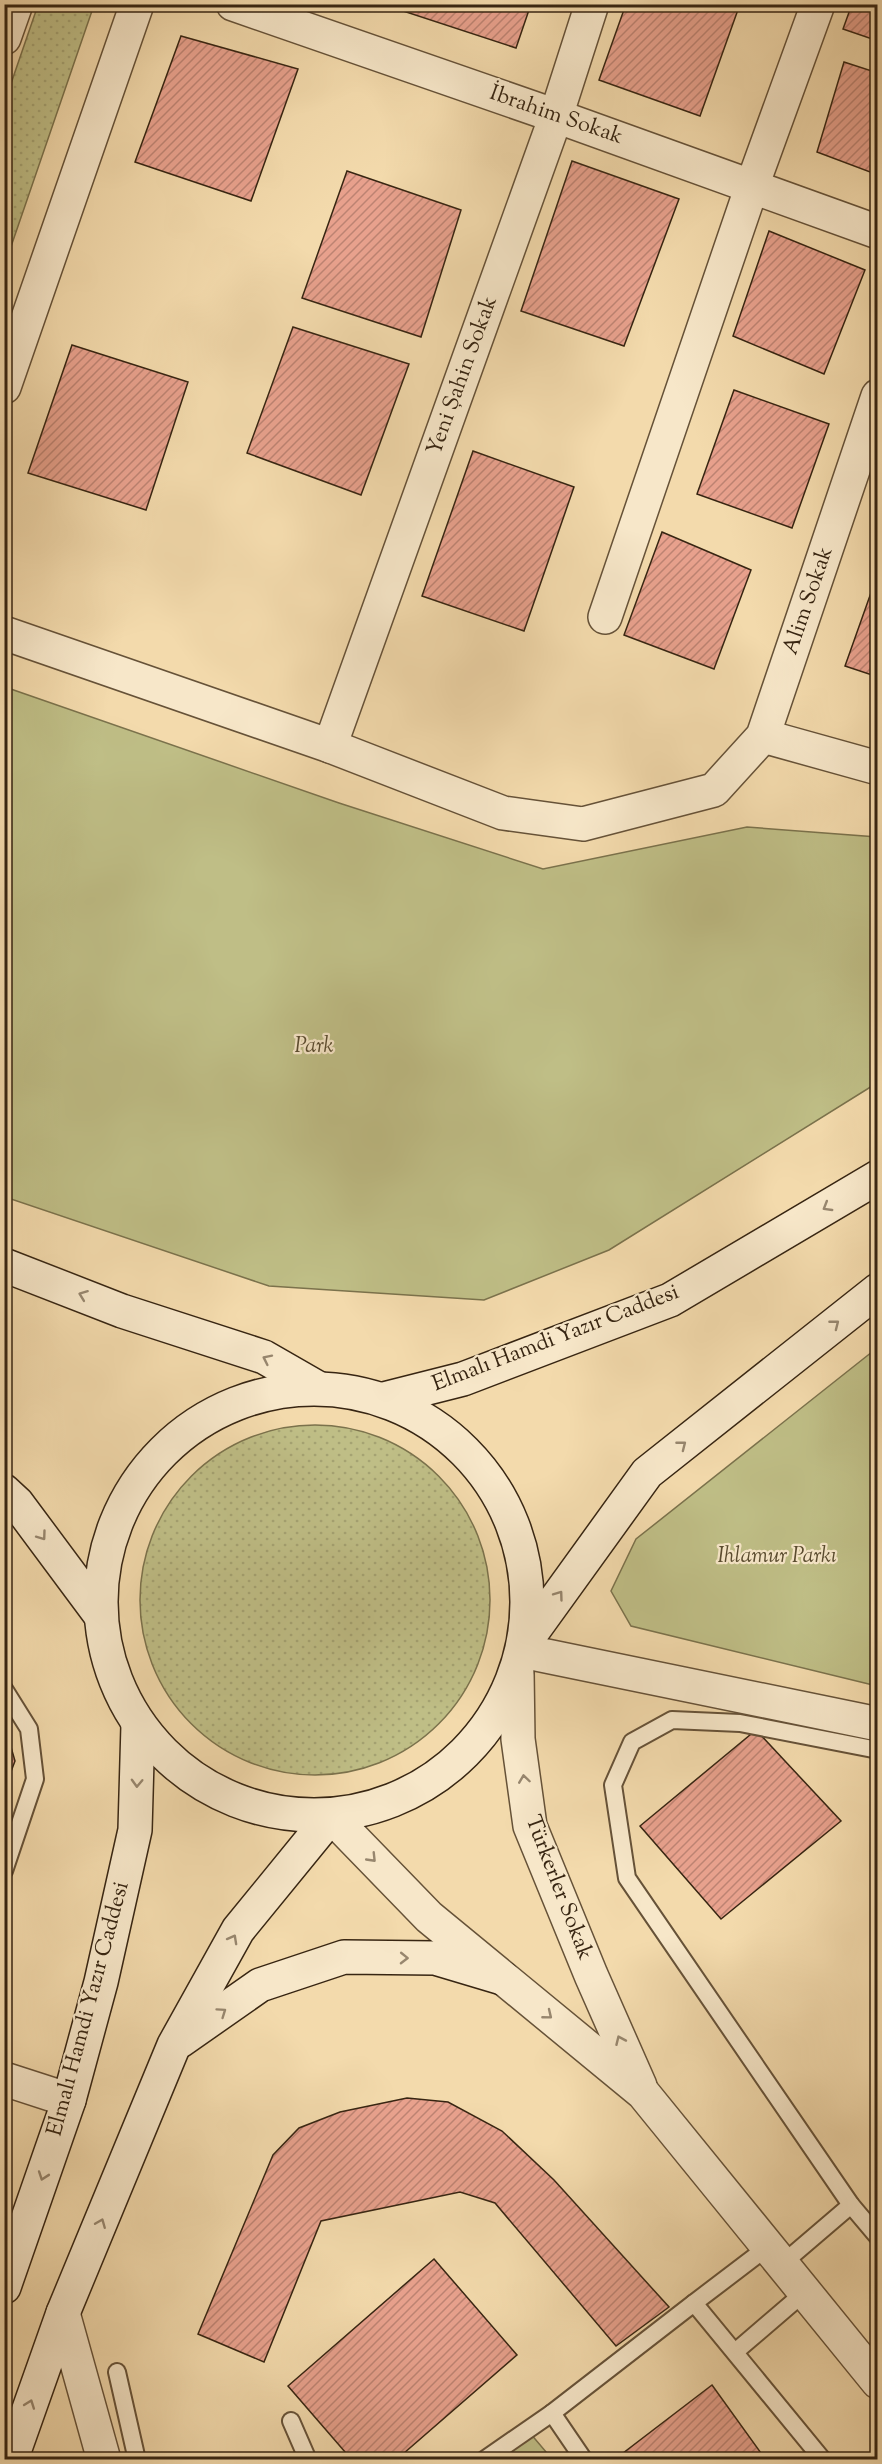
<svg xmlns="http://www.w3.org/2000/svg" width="882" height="2464" viewBox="0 0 882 2464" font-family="'Sorts Mill Goudy',serif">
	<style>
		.grass { fill: url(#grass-dots); stroke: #7b724c; stroke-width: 1.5 }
		.park { fill: #bfbe86; stroke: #7b724c; stroke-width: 1.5 }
		.building { fill: url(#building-hatch); stroke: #372512; stroke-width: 1.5 }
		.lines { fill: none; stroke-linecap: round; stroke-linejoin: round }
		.service-casing { stroke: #665238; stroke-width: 20 }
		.minor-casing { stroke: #665238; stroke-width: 36 }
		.tertiary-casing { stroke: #665238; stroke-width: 36 }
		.secondary-casing { stroke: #372512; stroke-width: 36 }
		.service { stroke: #f7e7c9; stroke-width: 16 }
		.minor { stroke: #f7e7c9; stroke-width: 33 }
		.tertiary { stroke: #f7e7c9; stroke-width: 33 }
		.secondary { stroke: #f7e7c9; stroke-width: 33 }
		.oneway { stroke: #97866e }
		.labels { text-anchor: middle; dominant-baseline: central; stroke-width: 4.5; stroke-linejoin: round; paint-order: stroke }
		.street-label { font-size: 22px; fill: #372512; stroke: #f7e7c9 }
		.park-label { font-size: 22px; font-style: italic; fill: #594b2f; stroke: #f7e7c9 }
	</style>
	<defs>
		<pattern id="grass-dots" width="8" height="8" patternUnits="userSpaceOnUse" patternTransform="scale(1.5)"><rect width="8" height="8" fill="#bfbe86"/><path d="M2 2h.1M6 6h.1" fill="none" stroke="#a5a373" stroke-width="1.8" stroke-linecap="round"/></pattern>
		<pattern id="building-hatch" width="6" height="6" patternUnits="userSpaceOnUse" patternTransform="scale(1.5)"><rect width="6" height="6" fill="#e8a18d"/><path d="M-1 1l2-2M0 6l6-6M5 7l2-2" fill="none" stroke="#bd8372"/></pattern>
	</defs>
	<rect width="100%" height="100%" fill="#f3daac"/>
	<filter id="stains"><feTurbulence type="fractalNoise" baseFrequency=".00333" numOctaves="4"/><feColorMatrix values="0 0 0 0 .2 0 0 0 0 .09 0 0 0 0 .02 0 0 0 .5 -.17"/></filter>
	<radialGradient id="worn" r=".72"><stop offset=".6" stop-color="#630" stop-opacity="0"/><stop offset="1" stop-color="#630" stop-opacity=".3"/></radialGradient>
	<!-- grass -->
	<g class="grass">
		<path d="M38 5H94L5 264V101Z"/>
		<circle cx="315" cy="1600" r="175"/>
	</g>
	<!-- park -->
	<g class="park">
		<path d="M5 687 339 803 543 869 747 827 877 837V1083L609 1250 484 1300 269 1286 5 1197Z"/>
		<path d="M877 1348V1686L631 1626 611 1591 636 1539Z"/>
		<path d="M530 2433 552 2459 496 2460Z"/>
	</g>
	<!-- building -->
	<g class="building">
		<path d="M395 4H531L516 48 394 8Z"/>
		<path d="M626 4H740L700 116 599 80Z"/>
		<path d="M852 4H878V41L843 29Z"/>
		<path d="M181 36 298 69 251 201 135 162Z"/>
		<path d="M844 62 878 73V175L817 152Z"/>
		<path d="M572 161 679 199 624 346 521 311Z"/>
		<path d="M347 171 461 210 421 337 302 298Z"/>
		<path d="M769 231 865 270 824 374 733 336Z"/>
		<path d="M293 327 409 364 361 495 247 453Z"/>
		<path d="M72 345 188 382 146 510 28 473Z"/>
		<path d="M734 390 829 424 792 528 697 494Z"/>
		<path d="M473 451 574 487 524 631 422 596Z"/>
		<path d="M662 532 751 570 714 669 624 635Z"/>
		<path d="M878 573V677L845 666Z"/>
		<path d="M4 1723 15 1761 4 1790Z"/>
		<path d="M756 1730 841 1821 721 1919 640 1826Z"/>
		<path d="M407 2098 448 2102 502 2131 554 2180 669 2307 616 2346 495 2203 460 2192 321 2221 264 2362 198 2334 273 2155 299 2128 340 2112Z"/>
		<path d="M434 2259 517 2355 396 2460H352L288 2386Z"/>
		<path d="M712 2385 766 2460H614Z"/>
	</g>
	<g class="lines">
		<!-- service casing -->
		<g class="service-casing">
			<g id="service">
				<path d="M4 1689 29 1729 35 1779 4 1871"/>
				<path d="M878 1750 740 1723 672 1720 632 1742 613 1785 627 1878 851 2205 878 2237"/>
				<path d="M782 2264 851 2205"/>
				<path d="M694 2303 769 2246"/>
				<path d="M735 2352 805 2292"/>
				<path d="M117 2372 137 2460"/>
				<path d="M291 2421 308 2460"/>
				<path d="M484 2460 552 2413"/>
				<path d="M584 2460 552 2413 694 2303 823 2460"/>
			</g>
		</g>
		<!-- minor casing -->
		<g class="minor-casing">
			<g id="minor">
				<path d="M233 4 556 116 878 232"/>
				<path d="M4 38 16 4"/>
				<path d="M4 387 137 4"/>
				<path d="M605 617 752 186 818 4"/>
				<path d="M4 633 330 746 503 813 583 824 714 790 763 736 878 396"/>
				<path d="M763 736 878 768"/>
				<path d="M330 746 556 116 592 4"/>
				<path d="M522 1651 878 1724"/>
				<path d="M4 2079 69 2100"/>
				<path d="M63 2313 104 2460"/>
			</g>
		</g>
		<!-- tertiary casing -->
		<g class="tertiary-casing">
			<g id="tertiary">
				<path d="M517 1672 518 1739 530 1826 591 1975 640 2086"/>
				<path d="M331 1816 429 1917 643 2093 878 2382"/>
			</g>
		</g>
		<!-- secondary casing -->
		<g class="secondary-casing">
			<g id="secondary">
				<path d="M4 1265 122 1311 264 1357 318 1388"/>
				<circle cx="314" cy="1602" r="213"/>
				<path d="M384 1399 463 1379 670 1300 878 1177"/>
				<path d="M4 1491 17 1503 101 1616"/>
				<path d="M525 1642 647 1473 878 1290"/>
				<path d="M180 2041 260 1985 344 1957 435 1958 502 1978"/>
				<path d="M4 2287 69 2100 101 1982 135 1830 138 1725"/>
				<path d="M11 2460 63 2313 174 2045 238 1930 331 1816"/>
			</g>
		</g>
		<!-- service -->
		<use href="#service" class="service"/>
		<!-- minor -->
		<use href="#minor" class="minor"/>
		<!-- tertiary -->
		<use href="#tertiary" class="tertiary"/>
		<!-- secondary -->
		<use href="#secondary" class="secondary"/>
	</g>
	<!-- one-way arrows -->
	<defs><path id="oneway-chevron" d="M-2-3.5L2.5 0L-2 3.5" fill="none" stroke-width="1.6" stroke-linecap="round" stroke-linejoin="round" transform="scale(1.5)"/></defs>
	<g class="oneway">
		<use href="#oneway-chevron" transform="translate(827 1207) rotate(149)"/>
		<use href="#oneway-chevron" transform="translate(83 1295) rotate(-159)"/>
		<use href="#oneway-chevron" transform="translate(835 1324) rotate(-38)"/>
		<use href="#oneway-chevron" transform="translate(267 1359) rotate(-154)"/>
		<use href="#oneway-chevron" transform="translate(682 1445) rotate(-38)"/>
		<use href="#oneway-chevron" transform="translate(42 1536) rotate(54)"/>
		<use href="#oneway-chevron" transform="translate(559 1595) rotate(-54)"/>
		<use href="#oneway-chevron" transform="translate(524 1779) rotate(-98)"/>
		<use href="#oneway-chevron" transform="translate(137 1783) rotate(92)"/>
		<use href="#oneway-chevron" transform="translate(372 1858) rotate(46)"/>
		<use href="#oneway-chevron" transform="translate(233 1939) rotate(-61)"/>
		<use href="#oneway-chevron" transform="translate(404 1958) rotate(1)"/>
		<use href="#oneway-chevron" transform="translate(222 2012) rotate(-35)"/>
		<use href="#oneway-chevron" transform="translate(548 2015) rotate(39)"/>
		<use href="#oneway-chevron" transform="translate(620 2040) rotate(-114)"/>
		<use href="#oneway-chevron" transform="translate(43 2176) rotate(109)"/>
		<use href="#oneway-chevron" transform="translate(101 2223) rotate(-68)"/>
		<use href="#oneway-chevron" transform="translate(30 2404) rotate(-70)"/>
	</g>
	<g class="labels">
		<!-- street labels -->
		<g class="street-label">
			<text transform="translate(556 116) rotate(19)">İbrahim Sokak</text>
			<text transform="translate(463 376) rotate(-70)">Yeni Şahin Sokak</text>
			<text transform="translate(809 601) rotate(-71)">Alim Sokak</text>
			<text transform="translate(556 1339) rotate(-21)">Elmalı Hamdi Yazır Caddesi</text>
			<text transform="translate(558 1888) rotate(69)">Türkerler Sokak</text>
			<text transform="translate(89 2009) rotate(-75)">Elmalı Hamdi Yazır Caddesi</text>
		</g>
		<!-- park labels -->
		<g class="park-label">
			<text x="314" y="1047">Park</text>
			<text x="777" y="1557">Ihlamur Parkı</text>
		</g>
	</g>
	<!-- margin -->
	<rect width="882" height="2464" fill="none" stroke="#f3daac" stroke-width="24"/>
	<rect x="6" y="6" width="870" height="2452" fill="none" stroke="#372512" stroke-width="3"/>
	<rect x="12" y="12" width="858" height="2440" fill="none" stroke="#372512" stroke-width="1.5"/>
	<rect width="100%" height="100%" filter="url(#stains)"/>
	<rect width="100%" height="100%" fill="url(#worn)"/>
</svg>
